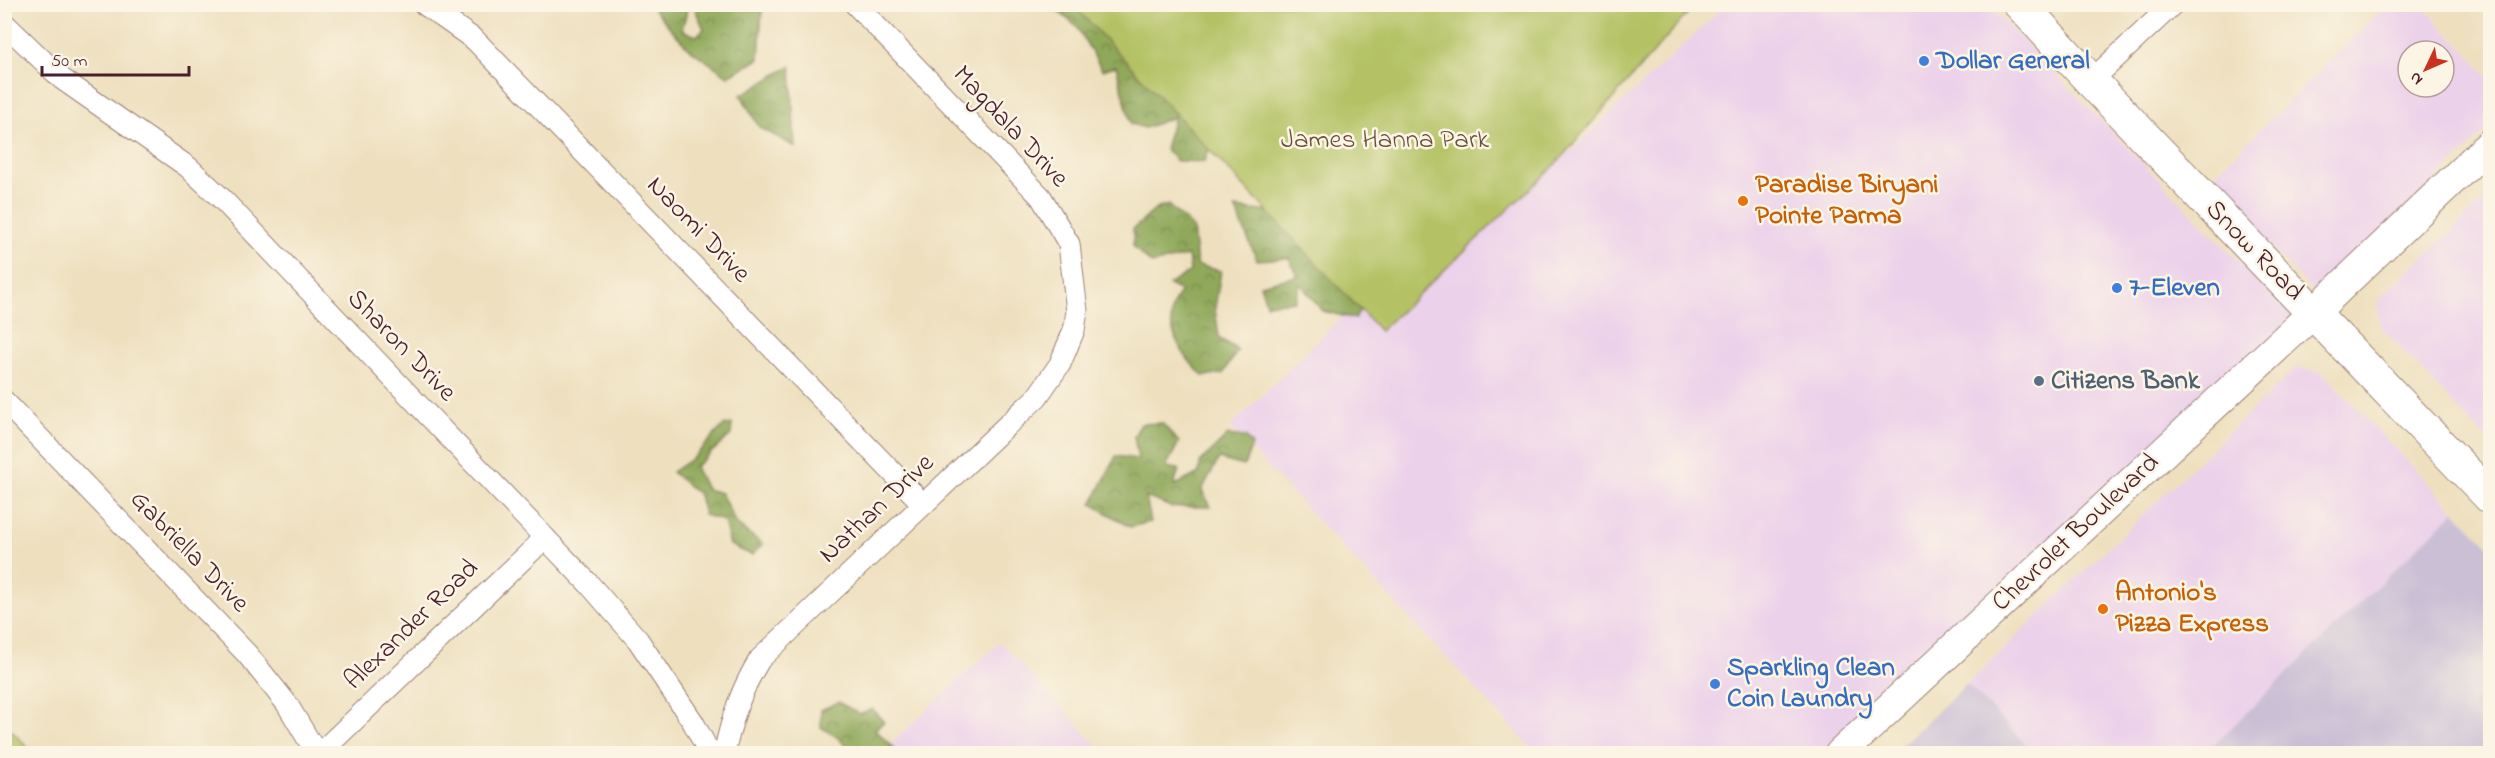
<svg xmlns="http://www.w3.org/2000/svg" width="2495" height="758" viewBox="0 0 2495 758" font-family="'Indie Flower',sans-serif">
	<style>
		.built { fill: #ecd1ea; fill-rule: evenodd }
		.industrial { fill: #cbbfd5 }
		.forest { fill: url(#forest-crowns); stroke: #6c6442; stroke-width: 1.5 }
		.green { fill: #b4c265; stroke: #7f7048; stroke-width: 1.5 }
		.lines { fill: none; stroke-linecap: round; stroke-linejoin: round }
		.street-casing { stroke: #9c8075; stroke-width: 23 }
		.secondary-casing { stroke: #9c8075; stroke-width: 32 }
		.primary-casing { stroke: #9c8075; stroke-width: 35 }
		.street { stroke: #fff; stroke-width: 21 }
		.secondary { stroke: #fff; stroke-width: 30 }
		.primary { stroke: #fff; stroke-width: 33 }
		.shop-dot { fill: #3f7fe0; stroke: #fcf5e5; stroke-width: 2 }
		.food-dot { fill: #e8710a; stroke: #fcf5e5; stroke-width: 2 }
		.service-dot { fill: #5c6f8a; stroke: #fcf5e5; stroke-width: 2 }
		.labels { text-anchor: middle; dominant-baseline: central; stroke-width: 5; stroke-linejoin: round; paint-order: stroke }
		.shop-label { font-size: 27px; font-weight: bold; fill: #366cbe; stroke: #fcf5e5; text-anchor: start }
		.street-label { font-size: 27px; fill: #4a1f2b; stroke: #fcf5e5 }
		.park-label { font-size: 27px; fill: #6a503c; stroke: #fcf5e5 }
		.food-label { font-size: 27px; font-weight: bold; fill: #c56008; stroke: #fcf5e5; text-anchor: start }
		.service-label { font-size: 27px; font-weight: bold; fill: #4e5e75; stroke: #fcf5e5; text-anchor: start }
	</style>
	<defs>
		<pattern id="forest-crowns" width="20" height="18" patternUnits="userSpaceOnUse" patternTransform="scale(1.5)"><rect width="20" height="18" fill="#8fa85a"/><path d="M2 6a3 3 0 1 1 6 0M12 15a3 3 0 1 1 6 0" fill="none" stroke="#77884b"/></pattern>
	</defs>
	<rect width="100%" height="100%" fill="#fcf5e5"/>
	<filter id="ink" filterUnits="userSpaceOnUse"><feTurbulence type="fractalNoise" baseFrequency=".0167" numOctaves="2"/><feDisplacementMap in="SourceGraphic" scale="12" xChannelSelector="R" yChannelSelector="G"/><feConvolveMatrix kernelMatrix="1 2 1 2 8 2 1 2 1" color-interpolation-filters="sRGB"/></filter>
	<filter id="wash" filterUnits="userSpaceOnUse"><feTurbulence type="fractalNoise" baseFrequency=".008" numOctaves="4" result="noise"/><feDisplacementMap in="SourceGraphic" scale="24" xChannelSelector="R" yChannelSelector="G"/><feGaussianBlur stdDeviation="1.35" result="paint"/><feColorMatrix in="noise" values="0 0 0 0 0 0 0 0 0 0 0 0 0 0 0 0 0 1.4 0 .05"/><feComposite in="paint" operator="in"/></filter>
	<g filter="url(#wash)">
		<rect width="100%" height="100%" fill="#eee0bf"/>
		<!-- built -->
		<g class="built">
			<path d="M1726 5H1988L2294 318 1818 753H1536L1230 427 1355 304 1380 330Z"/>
			<path d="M2387 5H2421L2490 78V127L2317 295 2207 182ZM2408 51H2444V87H2408Z"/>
			<path d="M2490 195V443L2381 327 2377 301Z"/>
			<path d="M2297 367 2322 372 2455 511 2205 753H2034L1967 684Z"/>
			<path d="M1000 642 1104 753 880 754Z"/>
		</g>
		<!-- industrial -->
		<g class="industrial">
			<path d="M2455 511 2490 547V753H2205Z"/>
			<path d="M1967 684 2034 753H1893Z"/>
		</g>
		<!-- forest -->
		<g class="forest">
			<path d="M650 5 688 6 682 30 696 36 704 29 693 5H756L762 9 759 59 728 76 688 48Z"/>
			<path d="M1051 5 1108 11 1233 84 1204 162 1177 161 1165 149 1174 117 1145 128 1131 124 1116 66 1102 70 1077 27Z"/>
			<path d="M791 66 795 147 759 127 741 95Z"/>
			<path d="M1168 205 1193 228 1197 265 1221 271 1215 308 1219 338 1238 350 1223 374 1203 376C1187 361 1166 333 1172 308 1173 303 1178 296 1181 291L1169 285 1190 271 1188 256 1151 264 1133 246V229L1156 209Z"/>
			<path d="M1235 208 1306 216 1363 303 1355 319 1323 311 1300 284 1295 301 1266 304 1260 285 1297 276 1289 258 1257 260Z"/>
			<path d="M1162 423 1179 442 1166 467 1179 469 1174 486 1199 473 1200 462 1228 435 1245 437 1252 445 1244 466 1219 459 1202 490 1211 507H1171L1146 497 1151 522 1130 527 1092 504 1116 456 1138 459 1134 436 1141 424Z"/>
			<path d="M732 424 731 435 695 467 706 489 721 493 736 524 763 544 752 555 730 545 724 521 704 515 699 495 672 472 694 457 723 426Z"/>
			<path d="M838 702 860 714 872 709 884 722 875 729 898 753H853L837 737 821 727V710Z"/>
		</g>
		<!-- green -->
		<g class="green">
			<path d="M1073 5H1695L1552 168 1380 331Z"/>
			<path d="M4 724H5L33 753H5Z"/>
		</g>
	</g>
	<g filter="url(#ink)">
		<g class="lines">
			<!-- street casing -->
			<g class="street-casing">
				<g id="street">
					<path d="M424 4 475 40 923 504"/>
					<path d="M4 23 62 79 188 167 221 198 589 584 638 640 693 722 710 754"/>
					<path d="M2091 81 2173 4"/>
					<path d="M4 401 247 654 287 704 317 754"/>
					<path d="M319 754 545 538"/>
					<path d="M724 754C732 718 741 689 760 659L1037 397 1060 364 1074 330 1077 311 1069 244 1041 197 855 4"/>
				</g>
			</g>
			<!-- secondary casing -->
			<g class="secondary-casing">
				<path id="secondary" d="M1840 754 2313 313 2490 144"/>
			</g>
			<!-- primary casing -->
			<g class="primary-casing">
				<path id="primary" d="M2020 4 2091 81 2490 497"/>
			</g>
			<!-- street -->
			<use href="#street" class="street"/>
			<!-- secondary -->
			<use href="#secondary" class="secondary"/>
			<!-- primary -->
			<use href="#primary" class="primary"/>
		</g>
	</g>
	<!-- markers -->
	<g class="shop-dot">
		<circle cx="1924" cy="61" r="6"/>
		<circle cx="2117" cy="288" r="6"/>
		<circle cx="1715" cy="684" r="6"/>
	</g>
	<g class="food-dot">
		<circle cx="1743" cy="201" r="6"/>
		<circle cx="2103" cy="609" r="6"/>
	</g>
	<circle class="service-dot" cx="2039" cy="381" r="6"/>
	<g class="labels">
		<!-- shop labels -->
		<g class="shop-label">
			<text x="1936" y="61">Dollar General</text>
			<text x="2129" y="288">7-Eleven</text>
			<text x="1727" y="668">Sparkling Clean<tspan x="1727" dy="31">Coin Laundry</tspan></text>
		</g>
		<!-- street labels -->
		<g class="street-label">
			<text transform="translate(1010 127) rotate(47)">Magdala Drive</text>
			<text transform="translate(698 230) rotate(46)">Naomi Drive</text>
			<text transform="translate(2254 251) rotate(46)">Snow Road</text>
			<text transform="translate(401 346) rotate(46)">Sharon Drive</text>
			<text transform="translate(877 509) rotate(-43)">Nathan Drive</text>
			<text transform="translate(2076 533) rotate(-43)">Chevrolet Boulevard</text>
			<text transform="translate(189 552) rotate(46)">Gabriella Drive</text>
			<text transform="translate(412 625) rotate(-44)">Alexander Road</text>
		</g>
		<!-- park labels -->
		<g class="park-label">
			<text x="1385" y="140">James Hanna Park</text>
		</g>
		<!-- food labels -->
		<g class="food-label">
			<text x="1755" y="185">Paradise Biryani<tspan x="1755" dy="31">Pointe Parma</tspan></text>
			<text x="2115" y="593">Antonio's<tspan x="2115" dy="31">Pizza Express</tspan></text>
		</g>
		<!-- service labels -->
		<g class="service-label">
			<text x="2051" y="381">Citizens Bank</text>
		</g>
	</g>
	<!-- margin -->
	<rect width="2495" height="758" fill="none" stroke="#fcf5e5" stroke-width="24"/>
	<!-- north arrow -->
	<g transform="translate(2426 69) rotate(226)"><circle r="28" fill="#fcf5e5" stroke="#b59f9b" stroke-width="1.5"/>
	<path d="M0-4.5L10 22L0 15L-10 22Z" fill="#c8321e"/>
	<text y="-9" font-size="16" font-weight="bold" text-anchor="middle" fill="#4a1f2b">N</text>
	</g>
	<!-- scale -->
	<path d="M42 66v9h147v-9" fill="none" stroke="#4a1f2b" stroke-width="3"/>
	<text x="51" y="66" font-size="18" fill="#4a1f2b" stroke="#fcf5e5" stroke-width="4.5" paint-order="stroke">50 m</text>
</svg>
